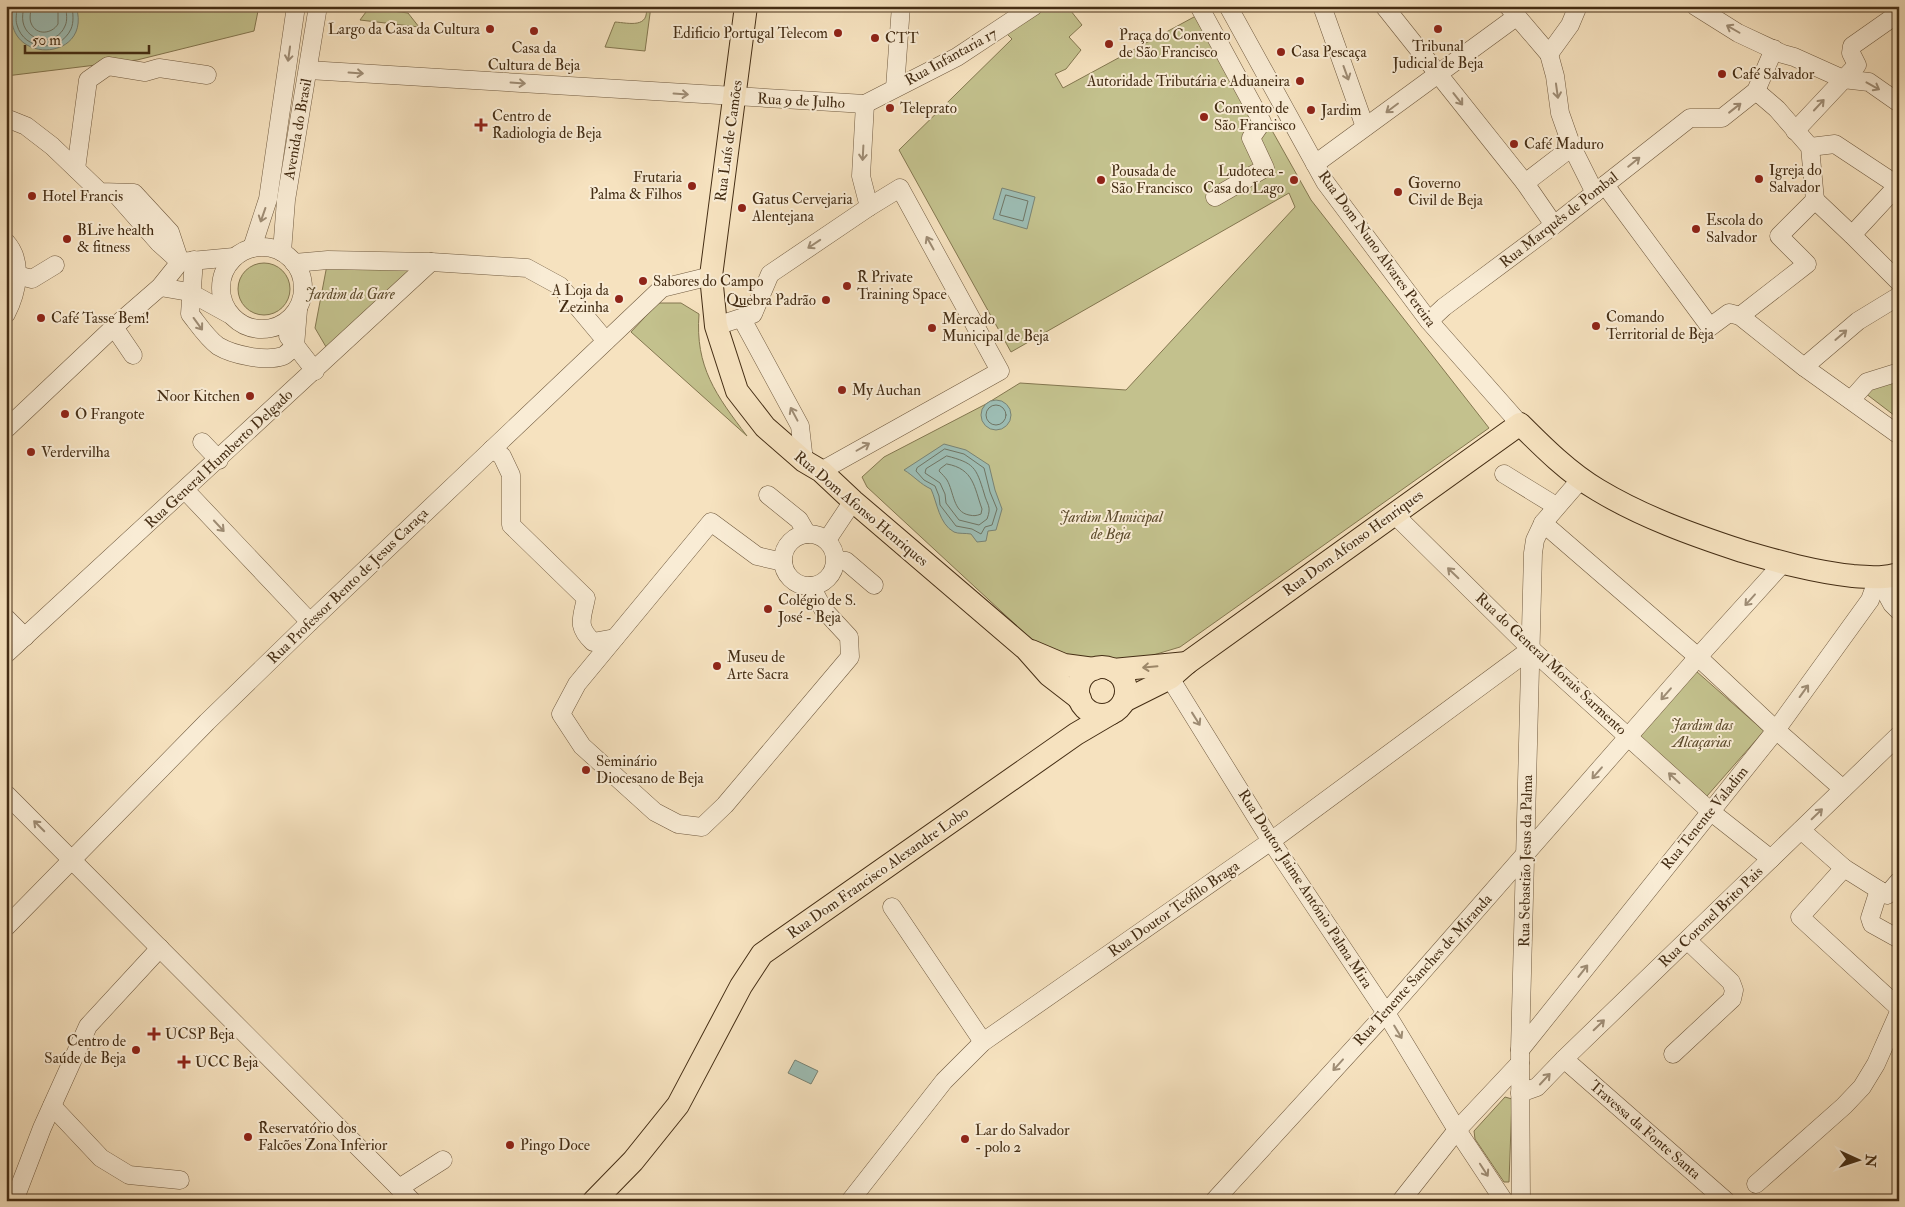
<svg xmlns="http://www.w3.org/2000/svg" width="1905" height="1207" viewBox="0 0 1905 1207" font-family="'IM FELL Double Pica',serif">
	<style>
		.green { fill: #c3c18d; stroke: #847750 }
		.water { fill: #9dbdb4; stroke: #798374 }
		.lines { fill: none; stroke-linecap: round; stroke-linejoin: round }
		.shore { stroke: #707564; stroke-width: 1 }
		.minor-casing { stroke: #705a3f; stroke-width: 19 }
		.major-casing { stroke: #442d14; stroke-width: 24 }
		.minor { stroke: #f9ecd5; stroke-width: 18 }
		.major { stroke: #f6e2bf; stroke-width: 22 }
		.oneway { stroke: #9e8c74 }
		.oneway2 { stroke: #9d886a }
		.poi-dot { fill: #8f2418; stroke: #f9ecd5; stroke-width: 2 }
		.labels { text-anchor: middle; dominant-baseline: central; stroke-width: 4; stroke-linejoin: round; paint-order: stroke }
		.poi-label { font-size: 15px; fill: #442d14; stroke: #f9ecd5; text-anchor: start }
		.street-label { font-size: 15px; fill: #442d14; stroke: #f9ecd5 }
		.park-label { font-size: 15px; font-style: italic; fill: #5d4b2c; stroke: #f9ecd5 }
	</style>
	<rect width="100%" height="100%" fill="#f6e2bf"/>
	<filter id="stains"><feTurbulence type="fractalNoise" baseFrequency=".004" numOctaves="4"/><feColorMatrix values="0 0 0 0 .2 0 0 0 0 .09 0 0 0 0 .02 0 0 0 .5 -.17"/></filter>
	<radialGradient id="worn" r=".72"><stop offset=".6" stop-color="#630" stop-opacity="0"/><stop offset="1" stop-color="#630" stop-opacity=".3"/></radialGradient>
	<!-- green -->
	<g class="green">
		<path d="M6 6H259L254 31 137 60 6 76Z"/>
		<path d="M646 6H651L645 51 605 47 615 22C629 23 650 29 646 6Z"/>
		<path d="M1041 6H1067L1082 25 1069 37 1081 50 1066 69 1055 74 1063 88 1205 11 1311 200 1489 428 1180 647 1130 662H1084L1043 650 867 487 862 477 884 457 986 404 1020 383 1126 390 1295 207 1289 193 1011 352 899 150 1012 39 1005 32Z"/>
		<path d="M369 8 408 13 419 27 360 20Z"/>
		<circle cx="264" cy="289" r="26"/>
		<path d="M327 265 414 269 329 352 315 328Z"/>
		<path d="M658 303H681L699 314C695 367 716 395 747 436L631 332Z"/>
		<path d="M1899 376V419L1865 393Z"/>
		<path d="M1696 671 1764 731 1707 796 1639 736Z"/>
		<path d="M1505 1097 1512 1099 1509 1182H1504L1475 1139 1474 1131Z"/>
	</g>
	<!-- water -->
	<g class="water">
		<path d="M13 6H76C94 63 0 66 13 6Z"/>
		<path d="M1002 188 1035 197 1027 229 993 219Z"/>
		<circle cx="996" cy="415" r="15"/>
		<path d="M944 444 966 450 989 465 995 490 1002 509 996 530 988 531 986 541 977 542 971 534C966 533 958 534 954 532 939 524 937 502 931 489 920 484 914 476 904 470Z"/>
		<path d="M795 1060 818 1071 811 1084 788 1073Z"/>
	</g>
	<g class="lines">
		<!-- shore -->
		<g class="shore">
			<path d="M17 6C17 13 15 19 17 25 24 51 60 53 71 29 74 22 73 14 72 6"/>
			<path d="M24 6C23 12 22 17 23 22 27 43 57 46 65 26 68 20 66 13 66 6"/>
			<path d="M31 6C31 12 29 18 31 23 36 36 52 34 58 24V6"/>
			<path d="M1006 195 1028 201 1023 221 1000 215Z"/>
			<circle cx="996" cy="415" r="10"/>
			<path d="M945 449 964 454 984 468 990 492 997 509 992 525 985 527 981 534 972 529 956 526 940 505 939 496 935 486 924 480 916 471 917 468Z"/>
			<path d="M947 456C974 463 976 467 984 493 987 505 992 506 987 519L979 525 959 520 946 503 945 494 940 483 925 473 926 469Z"/>
			<path d="M947 464C974 469 974 487 982 509L981 514C976 516 974 516 969 515 953 512 954 492 947 480 945 477 942 474 939 471L940 469Z"/>
		</g>
		<!-- minor casing -->
		<g class="minor-casing">
			<g id="minor">
				<path d="M1199 6 1262 122 1251 138 1265 168 1215 197"/>
				<path d="M1228 6 1325 182 1429 321 1520 424"/>
				<path d="M1322 6 1365 127"/>
				<path d="M1384 6 1525 183 1554 225"/>
				<path d="M1508 6 1549 54 1555 76 1560 113 1572 147 1595 193"/>
				<path d="M1695 6 1738 33 1783 54 1794 57 1843 79 1869 82 1899 103"/>
				<path d="M1549 54 1570 25 1578 6"/>
				<path d="M308 70 865 104"/>
				<path d="M895 88 901 6"/>
				<path d="M1756 91 1777 109 1810 147 1815 200"/>
				<path d="M865 104 957 57 1034 6"/>
				<path d="M865 104 861 176 869 207"/>
				<path d="M6 118 26 126 52 146 100 192 134 193 170 232 180 262"/>
				<path d="M1795 131 1857 65 1851 53 1852 46 1899 13"/>
				<path d="M1810 147 1835 144 1897 185"/>
				<path d="M1315 164 1516 17"/>
				<path d="M76 169 88 80 108 66 145 72 159 68 207 75"/>
				<path d="M1525 183 1572 147"/>
				<path d="M1605 185 1710 327 1729 313 1740 316 1804 367 1899 435"/>
				<path d="M115 193 159 243 179 261"/>
				<path d="M1815 200 1852 235 1899 282"/>
				<path d="M1852 235 1899 184"/>
				<path d="M6 242C24 262 17 293 6 314"/>
				<circle cx="262" cy="288" r="41"/>
				<path d="M252 248 268 199 296 6"/>
				<path d="M282 252 286 200 318 6"/>
				<path d="M194 260 190 314C198 324 207 338 218 346 233 355 266 362 283 356 287 354 291 349 295 346L298 310"/>
				<path d="M294 263 328 260 431 262 527 268 560 286 606 341"/>
				<path d="M17 275 32 279 55 265"/>
				<path d="M160 287 189 292 229 314"/>
				<path d="M1740 316 1807 264 1779 236 1815 200"/>
				<path d="M742 319 800 426 804 461"/>
				<path d="M1429 321 1444 307 1554 225 1690 118H1722L1756 91 1774 49"/>
				<path d="M716 326 753 314 770 274 869 207 900 188 1000 371 821 471"/>
				<path d="M114 327 133 355"/>
				<path d="M288 336 315 371"/>
				<path d="M1804 367 1858 321 1899 296"/>
				<path d="M1851 400 1867 382 1899 372"/>
				<path d="M6 429 114 327 160 287 180 262 234 257"/>
				<path d="M202 442 219 460"/>
				<path d="M492 449 502 456 511 475V525L586 598C582 619 576 626 593 642L615 638 577 684 561 714 582 746 655 812 678 824 702 827 725 805 850 657 849 637 823 609 811 586"/>
				<path d="M1504 474 1556 506"/>
				<path d="M1581 479 1543 523 1698 657 1776 730 1843 789"/>
				<path d="M186 491 310 622"/>
				<path d="M768 495 799 520 807 534"/>
				<path d="M1394 514 1531 649 1710 811 1771 859"/>
				<circle cx="809" cy="560" r="26"/>
				<path d="M827 540 853 501"/>
				<path d="M836 560 846 561 874 585"/>
				<path d="M1878 578 1892 604 1899 611"/>
				<path d="M6 618 25 637"/>
				<path d="M615 638 711 522 757 556 783 562"/>
				<path d="M6 654 431 262"/>
				<path d="M1170 678 1271 841 1386 1013 1457 1130 1504 1201"/>
				<path d="M6 794 412 1201"/>
				<path d="M1801 830 1844 868 1887 895 1899 881"/>
				<path d="M1844 868 1800 917 1899 1008"/>
				<path d="M1879 890 1870 918 1872 924 1899 939"/>
				<path d="M892 907 983 1042"/>
				<path d="M6 927 207 722 310 622 662 288 711 276"/>
				<path d="M1520 1050 1776 730 1870 600 1878 578"/>
				<path d="M1673 1054 1732 999 1734 990 1731 982 1687 940"/>
				<path d="M1564 1059 1726 1201"/>
				<path d="M1520 1093 1537 1087 1564 1059 1899 735"/>
				<path d="M52 1106 101 1158 129 1175 180 1180"/>
				<path d="M1756 1184 1844 1106 1862 1087 1876 1064 1899 1012"/>
				<path d="M399 1188 443 1160"/>
				<path d="M14 1201 42 1128 88 1026 160 948"/>
				<path d="M850 1201 944 1081 983 1042 1271 841 1531 649"/>
				<path d="M1214 1201 1386 1013 1698 657 1783 563"/>
				<path d="M1401 1201 1457 1130 1520 1063"/>
				<path d="M1521 1201 1520 1050 1533 553 1535 540 1543 523"/>
			</g>
		</g>
		<!-- major casing -->
		<g class="major-casing">
			<g id="major">
				<path d="M746 6 711 276 716 326 737 391 765 427 804 461 821 471 853 501 1026 649 1049 675 1080 699"/>
				<path d="M1031 651 1064 665 1094 669"/>
				<circle cx="1102" cy="691" r="24"/>
				<path d="M1113 670 1187 663"/>
				<path d="M1124 701 1170 678 1187 663 1520 424C1543 447 1569 473 1598 490 1643 517 1693 535 1742 551 1779 562 1815 572 1853 576 1869 577 1884 579 1899 574"/>
				<path d="M594 1201 633 1161 678 1105 741 986 762 954 1076 734 1110 714"/>
			</g>
		</g>
		<!-- minor -->
		<use href="#minor" class="minor"/>
		<!-- major -->
		<use href="#major" class="major"/>
	</g>
	<!-- one-way arrows -->
	<defs><path id="oneway-shaft" d="M-6 0H5M1.5-3L5.5 0L1.5 3" fill="none" stroke-width="1.6" stroke-linecap="round" stroke-linejoin="round" transform="scale(1.25)"/></defs>
	<g class="oneway">
		<use href="#oneway-shaft" transform="translate(1733 29) rotate(-150)"/>
		<use href="#oneway-shaft" transform="translate(289 54) rotate(98)"/>
		<use href="#oneway-shaft" transform="translate(356 73) rotate(4)"/>
		<use href="#oneway-shaft" transform="translate(1346 73) rotate(70)"/>
		<use href="#oneway-shaft" transform="translate(518 83) rotate(4)"/>
		<use href="#oneway-shaft" transform="translate(1873 86) rotate(29)"/>
		<use href="#oneway-shaft" transform="translate(1557 91) rotate(82)"/>
		<use href="#oneway-shaft" transform="translate(681 94) rotate(4)"/>
		<use href="#oneway-shaft" transform="translate(1458 99) rotate(52)"/>
		<use href="#oneway-shaft" transform="translate(1819 105) rotate(-47)"/>
		<use href="#oneway-shaft" transform="translate(1392 108) rotate(143)"/>
		<use href="#oneway-shaft" transform="translate(1735 108) rotate(-38)"/>
		<use href="#oneway-shaft" transform="translate(863 153) rotate(93)"/>
		<use href="#oneway-shaft" transform="translate(1634 162) rotate(-39)"/>
		<use href="#oneway-shaft" transform="translate(263 215) rotate(109)"/>
		<use href="#oneway-shaft" transform="translate(930 243) rotate(-119)"/>
		<use href="#oneway-shaft" transform="translate(814 244) rotate(146)"/>
		<use href="#oneway-shaft" transform="translate(198 324) rotate(54)"/>
		<use href="#oneway-shaft" transform="translate(1841 335) rotate(-41)"/>
		<use href="#oneway-shaft" transform="translate(794 414) rotate(-118)"/>
		<use href="#oneway-shaft" transform="translate(863 447) rotate(-30)"/>
		<use href="#oneway-shaft" transform="translate(219 526) rotate(47)"/>
		<use href="#oneway-shaft" transform="translate(1453 573) rotate(-136)"/>
		<use href="#oneway-shaft" transform="translate(1750 600) rotate(132)"/>
		<use href="#oneway-shaft" transform="translate(1804 691) rotate(-54)"/>
		<use href="#oneway-shaft" transform="translate(1666 694) rotate(131)"/>
		<use href="#oneway-shaft" transform="translate(1196 719) rotate(58)"/>
		<use href="#oneway-shaft" transform="translate(1597 773) rotate(131)"/>
		<use href="#oneway-shaft" transform="translate(1674 778) rotate(-137)"/>
		<use href="#oneway-shaft" transform="translate(1817 814) rotate(-44)"/>
		<use href="#oneway-shaft" transform="translate(39 826) rotate(-135)"/>
		<use href="#oneway-shaft" transform="translate(1583 971) rotate(-52)"/>
		<use href="#oneway-shaft" transform="translate(1599 1025) rotate(-44)"/>
		<use href="#oneway-shaft" transform="translate(1398 1032) rotate(59)"/>
		<use href="#oneway-shaft" transform="translate(1338 1065) rotate(132)"/>
		<use href="#oneway-shaft" transform="translate(1545 1079) rotate(-47)"/>
		<use href="#oneway-shaft" transform="translate(1484 1170) rotate(57)"/>
	</g>
	<use class="oneway2" href="#oneway-shaft" transform="translate(1150 667) rotate(175)"/>
	<!-- markers -->
	<g class="poi-dot">
		<circle cx="490" cy="29" r="5"/>
		<circle cx="1438" cy="29" r="5"/>
		<circle cx="534" cy="31" r="5"/>
		<circle cx="838" cy="33" r="5"/>
		<circle cx="875" cy="38" r="5"/>
		<circle cx="1109" cy="44" r="5"/>
		<circle cx="1281" cy="52" r="5"/>
		<circle cx="1722" cy="74" r="5"/>
		<circle cx="1300" cy="81" r="5"/>
		<circle cx="890" cy="108" r="5"/>
		<circle cx="1311" cy="110" r="5"/>
		<circle cx="1204" cy="117" r="5"/>
		<path d="M478.5 117.5h5v5h5v5h-5v5h-5v-5h-5v-5h5z"/>
		<circle cx="1514" cy="144" r="5"/>
		<circle cx="1759" cy="179" r="5"/>
		<circle cx="1101" cy="180" r="5"/>
		<circle cx="1294" cy="180" r="5"/>
		<circle cx="692" cy="186" r="5"/>
		<circle cx="1398" cy="192" r="5"/>
		<circle cx="32" cy="196" r="5"/>
		<circle cx="742" cy="208" r="5"/>
		<circle cx="1696" cy="229" r="5"/>
		<circle cx="67" cy="239" r="5"/>
		<circle cx="643" cy="281" r="5"/>
		<circle cx="847" cy="286" r="5"/>
		<circle cx="619" cy="299" r="5"/>
		<circle cx="826" cy="300" r="5"/>
		<circle cx="41" cy="318" r="5"/>
		<circle cx="1596" cy="326" r="5"/>
		<circle cx="932" cy="328" r="5"/>
		<circle cx="842" cy="390" r="5"/>
		<circle cx="250" cy="396" r="5"/>
		<circle cx="65" cy="414" r="5"/>
		<circle cx="31" cy="452" r="5"/>
		<circle cx="768" cy="609" r="5"/>
		<circle cx="717" cy="666" r="5"/>
		<circle cx="586" cy="770" r="5"/>
		<path d="M151.5 1026.5h5v5h5v5h-5v5h-5v-5h-5v-5h5z"/>
		<circle cx="136" cy="1050" r="5"/>
		<path d="M181.5 1054.5h5v5h5v5h-5v5h-5v-5h-5v-5h5z"/>
		<circle cx="248" cy="1137" r="5"/>
		<circle cx="965" cy="1139" r="5"/>
		<circle cx="510" cy="1145" r="5"/>
	</g>
	<g class="labels">
		<!-- poi labels -->
		<g class="poi-label">
			<text x="480" y="29" text-anchor="end">Largo da Casa da Cultura</text>
			<text x="828" y="33" text-anchor="end">Edificio Portugal Telecom</text>
			<text x="1119" y="35">Praça do Convento<tspan x="1119" dy="17">de São Francisco</tspan></text>
			<text x="885" y="38">CTT</text>
			<text x="1438" y="46" text-anchor="middle">Tribunal<tspan x="1438" dy="17">Judicial de Beja</tspan></text>
			<text x="534" y="48" text-anchor="middle">Casa da<tspan x="534" dy="17">Cultura de Beja</tspan></text>
			<text x="1291" y="52">Casa Pescaça</text>
			<text x="1732" y="74">Café Salvador</text>
			<text x="1290" y="81" text-anchor="end">Autoridade Tributária e Aduaneira</text>
			<text x="900" y="108">Teleprato</text>
			<text x="1214" y="108">Convento de<tspan x="1214" dy="17">São Francisco</tspan></text>
			<text x="1321" y="110">Jardim</text>
			<text x="492" y="116">Centro de<tspan x="492" dy="17">Radiologia de Beja</tspan></text>
			<text x="1524" y="144">Café Maduro</text>
			<text x="1769" y="170">Igreja do<tspan x="1769" dy="17">Salvador</tspan></text>
			<text x="1111" y="171">Pousada de<tspan x="1111" dy="17">São Francisco</tspan></text>
			<text x="1284" y="171" text-anchor="end">Ludoteca -<tspan x="1284" dy="17">Casa do Lago</tspan></text>
			<text x="682" y="177" text-anchor="end">Frutaria<tspan x="682" dy="17">Palma &amp; Filhos</tspan></text>
			<text x="1408" y="183">Governo<tspan x="1408" dy="17">Civil de Beja</tspan></text>
			<text x="42" y="196">Hotel Francis</text>
			<text x="752" y="199">Gatus Cervejaria<tspan x="752" dy="17">Alentejana</tspan></text>
			<text x="1706" y="220">Escola do<tspan x="1706" dy="17">Salvador</tspan></text>
			<text x="77" y="230">BLive health<tspan x="77" dy="17">&amp; fitness</tspan></text>
			<text x="857" y="277">R Private<tspan x="857" dy="17">Training Space</tspan></text>
			<text x="653" y="281">Sabores do Campo</text>
			<text x="609" y="290" text-anchor="end">A Loja da<tspan x="609" dy="17">Zezinha</tspan></text>
			<text x="816" y="300" text-anchor="end">Quebra Padrão</text>
			<text x="1606" y="317">Comando<tspan x="1606" dy="17">Territorial de Beja</tspan></text>
			<text x="51" y="318">Café Tasse Bem!</text>
			<text x="942" y="319">Mercado<tspan x="942" dy="17">Municipal de Beja</tspan></text>
			<text x="852" y="390">My Auchan</text>
			<text x="240" y="396" text-anchor="end">Noor Kitchen</text>
			<text x="75" y="414">O Frangote</text>
			<text x="41" y="452">Verdervilha</text>
			<text x="778" y="600">Colégio de S.<tspan x="778" dy="17">José - Beja</tspan></text>
			<text x="727" y="657">Museu de<tspan x="727" dy="17">Arte Sacra</tspan></text>
			<text x="596" y="761">Seminário<tspan x="596" dy="17">Diocesano de Beja</tspan></text>
			<text x="165" y="1034">UCSP Beja</text>
			<text x="126" y="1041" text-anchor="end">Centro de<tspan x="126" dy="17">Saúde de Beja</tspan></text>
			<text x="195" y="1062">UCC Beja</text>
			<text x="258" y="1128">Reservatório dos<tspan x="258" dy="17">Falcões Zona Inferior</tspan></text>
			<text x="975" y="1130">Lar do Salvador<tspan x="975" dy="17">- polo 2</tspan></text>
			<text x="520" y="1145">Pingo Doce</text>
		</g>
		<!-- street labels -->
		<g class="street-label">
			<text transform="translate(951 57) rotate(-29)">Rua Infantaria 17</text>
			<text transform="translate(801 101) rotate(3)">Rua 9 de Julho</text>
			<text transform="translate(298 129) rotate(-80)">Avenida do Brasil</text>
			<text transform="translate(729 141) rotate(-82)">Rua Luís de Camões</text>
			<text transform="translate(1559 220) rotate(-38)">Rua Marquês de Pombal</text>
			<text transform="translate(1377 249) rotate(54)">Rua Dom Nuno Alvares Pereira</text>
			<text transform="translate(219 459) rotate(-43)">Rua General Humberto Delgado</text>
			<text transform="translate(861 509) rotate(40)">Rua Dom Afonso Henriques</text>
			<text transform="translate(1353 543) rotate(-36)">Rua Dom Afonso Henriques</text>
			<text transform="translate(348 586) rotate(-44)">Rua Professor Bento de Jesus Caraça</text>
			<text transform="translate(1551 664) rotate(43)">Rua do General Morais Sarmento</text>
			<text transform="translate(1705 818) rotate(-51)">Rua Tenente Valadim</text>
			<text transform="translate(1526 861) rotate(-89)">Rua Sebastião Jesus da Palma</text>
			<text transform="translate(878 873) rotate(-35)">Rua Dom Francisco Alexandre Lobo</text>
			<text transform="translate(1305 889) rotate(57)">Rua Doutor Jaime António Palma Mira</text>
			<text transform="translate(1174 909) rotate(-35)">Rua Doutor Teófilo Braga</text>
			<text transform="translate(1711 917) rotate(-44)">Rua Coronel Brito Pais</text>
			<text transform="translate(1423 970) rotate(-48)">Rua Tenente Sanches de Miranda</text>
			<text transform="translate(1645 1130) rotate(41)">Travessa da Fonte Santa</text>
		</g>
		<!-- park labels -->
		<g class="park-label">
			<text x="350" y="294">Jardim da Gare</text>
			<text x="1111" y="517">Jardim Municipal<tspan x="1111" dy="17">de Beja</tspan></text>
			<text x="1702" y="725">Jardim das<tspan x="1702" dy="17">Alcaçarias</tspan></text>
		</g>
	</g>
	<!-- margin -->
	<rect width="1905" height="1207" fill="none" stroke="#f6e2bf" stroke-width="25"/>
	<rect x="8" y="8" width="1890" height="1192" fill="none" stroke="#442d14" stroke-width="2.5"/>
	<rect x="12" y="12" width="1880" height="1182" fill="none" stroke="#442d14"/>
	<!-- north arrow -->
	<g transform="translate(1858 1160) rotate(93)" stroke="#f9ecd5" stroke-width="4" paint-order="stroke">
	<path d="M0-4L9 19L0 12L-9 19Z" fill="#442d14"/>
	<text y="-8" font-size="14" font-weight="bold" text-anchor="middle" fill="#442d14">N</text>
	</g>
	<!-- scale -->
	<path d="M25 45v8h124v-8" fill="none" stroke="#442d14" stroke-width="2.5"/>
	<text x="32" y="45" font-size="15" fill="#442d14" stroke="#f9ecd5" stroke-width="4" paint-order="stroke">50 m</text>
	<rect width="100%" height="100%" filter="url(#stains)"/>
	<rect width="100%" height="100%" fill="url(#worn)"/>
</svg>
